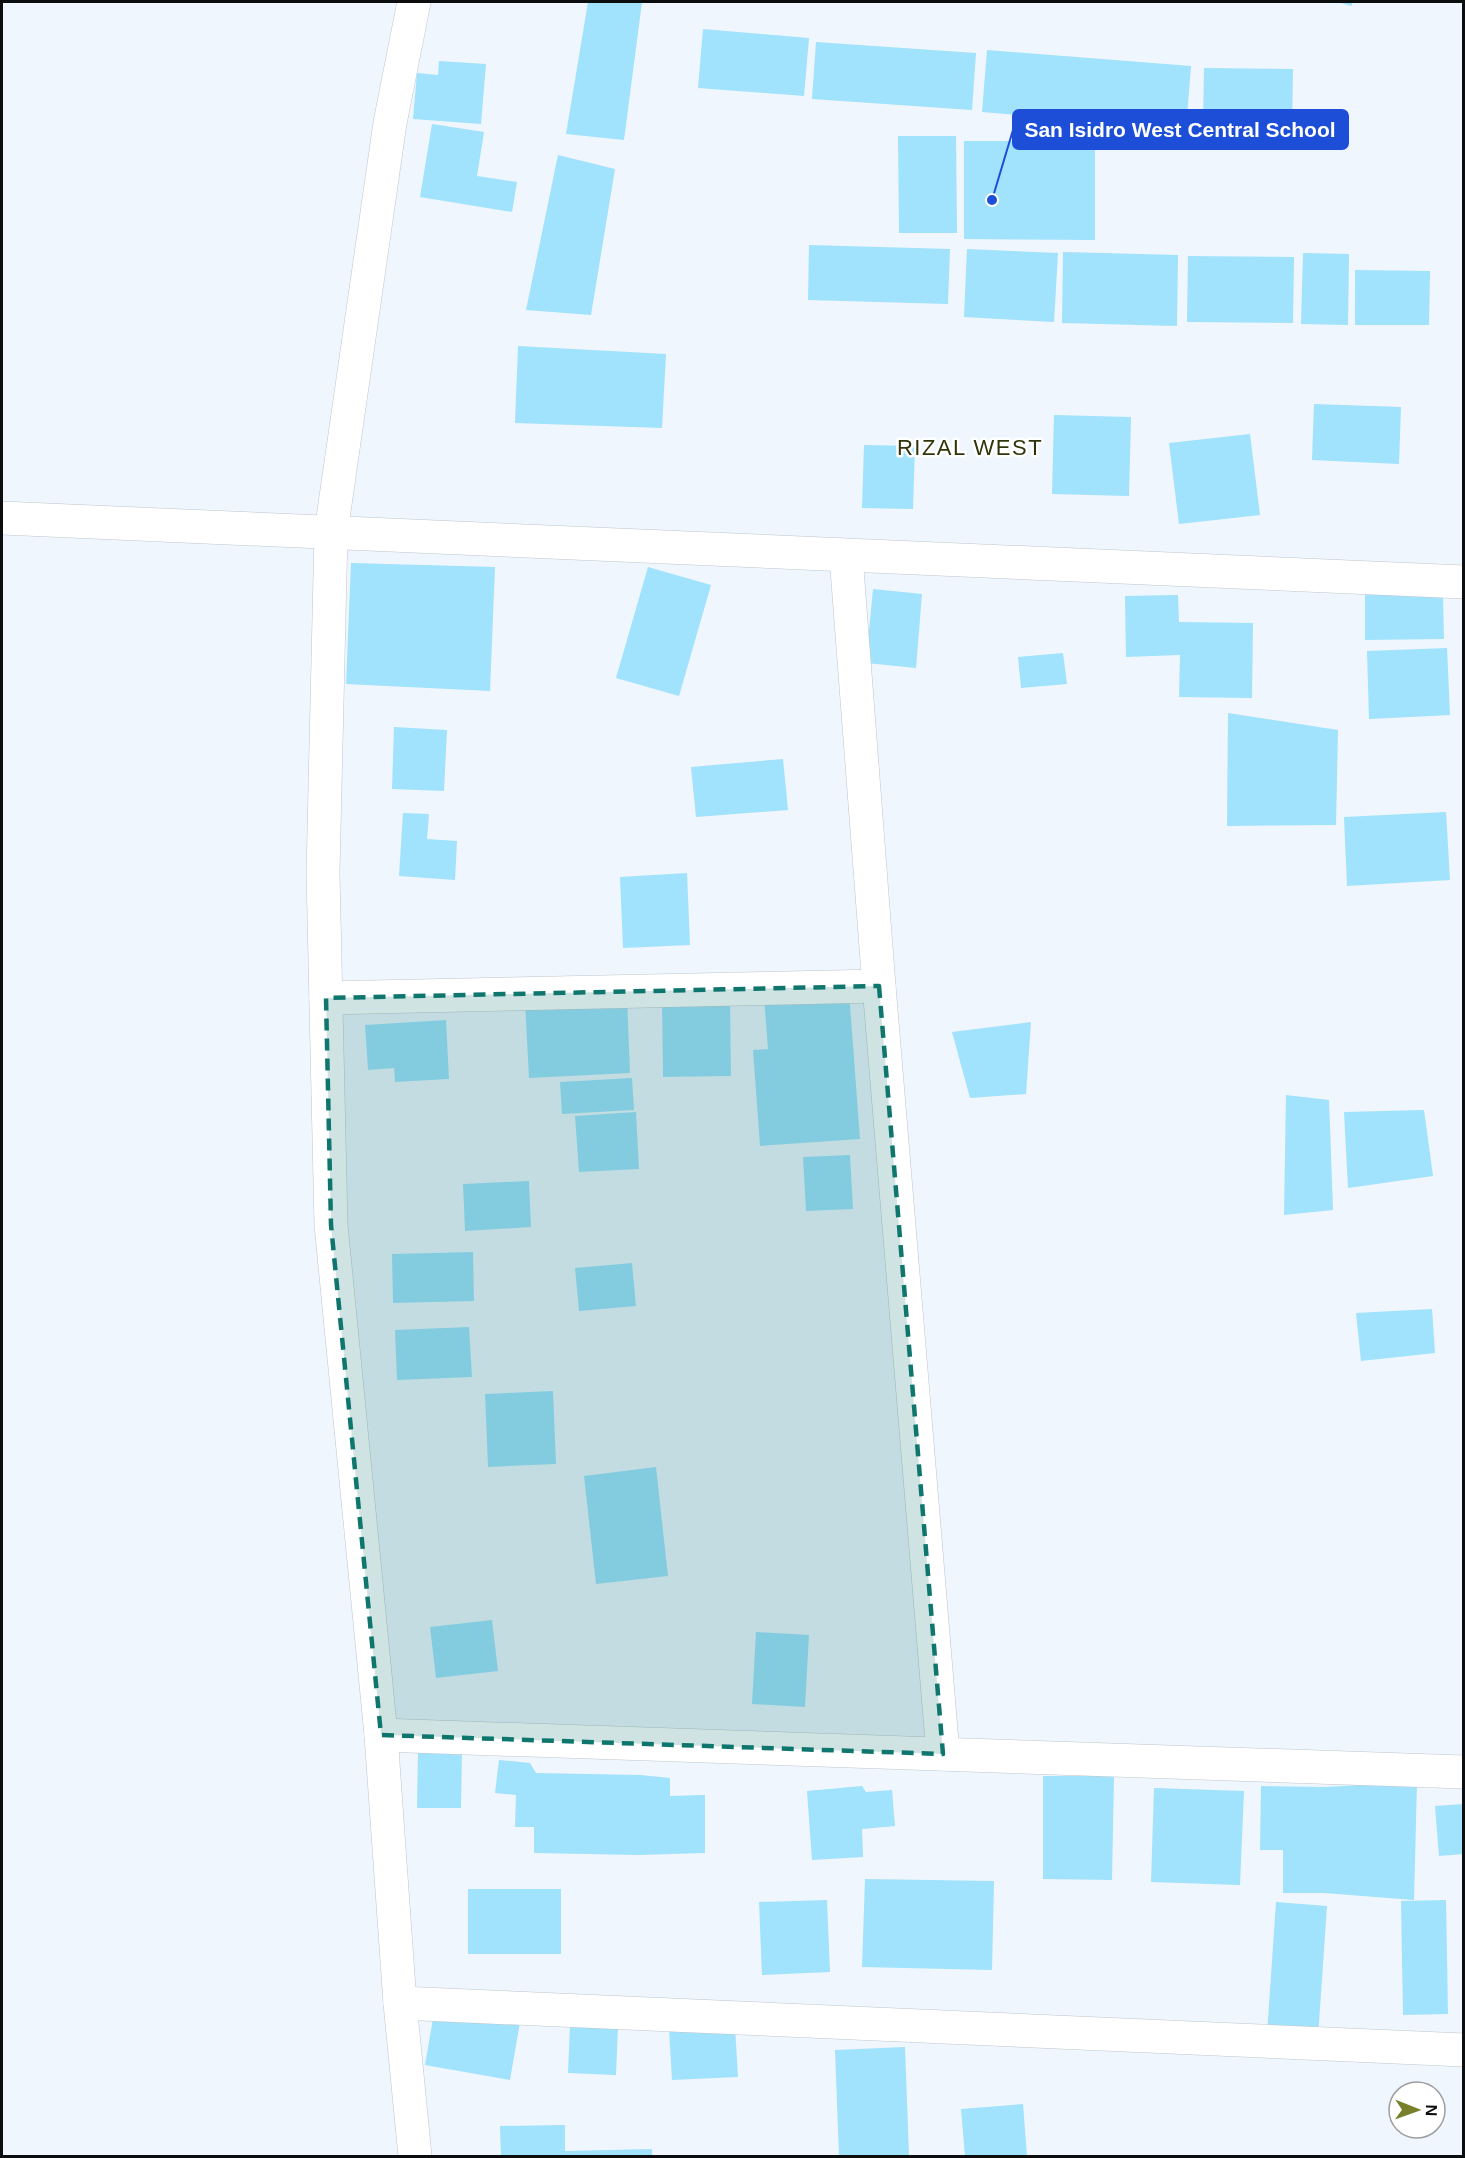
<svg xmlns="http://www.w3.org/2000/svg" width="1465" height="2158" viewBox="0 0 1465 2158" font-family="Arial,sans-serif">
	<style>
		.building { fill: #a1e2fc }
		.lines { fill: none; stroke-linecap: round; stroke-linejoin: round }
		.minor-casing { stroke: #bfc6cd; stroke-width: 34 }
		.tertiary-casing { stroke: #bfc6cd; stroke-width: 34 }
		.minor { stroke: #fff; stroke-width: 33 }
		.tertiary { stroke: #fff; stroke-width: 33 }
		.marked { fill: #0f766e; fill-opacity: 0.2; stroke: #0f766e; stroke-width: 4.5; stroke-dasharray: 12 8; stroke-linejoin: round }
		.labels { text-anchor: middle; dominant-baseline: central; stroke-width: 5; stroke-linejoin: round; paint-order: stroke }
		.quarter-label { font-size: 22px; letter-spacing: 1.5px; fill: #30340b; stroke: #fff }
		.leader { fill: none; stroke: #1d4ed8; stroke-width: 2 }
		.callout-dot { fill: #1d4ed8; stroke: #fff; stroke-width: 2 }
		.callout { fill: #1d4ed8; stroke: #1d4ed8; stroke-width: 2 }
		.callout-label { font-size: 21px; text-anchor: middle; font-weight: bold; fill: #fff }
	</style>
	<rect width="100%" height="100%" fill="#eff6fe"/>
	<!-- building -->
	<g class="building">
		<path d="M588 2H642L624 140 566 134Z"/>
		<path d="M1338 2H1353L1351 6Z"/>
		<path d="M703 29 809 38 804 96 698 88Z"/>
		<path d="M816 42 976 53 972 110 812 99Z"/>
		<path d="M987 50 1191 66 1186 129 982 112Z"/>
		<path d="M439 61 486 64 481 124 413 119 417 73 438 75Z"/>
		<path d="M1204 68 1293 69 1292 127 1203 125Z"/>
		<path d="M432 124 484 132 477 176 517 182 512 212 420 197Z"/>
		<path d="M898 136H956L957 233H899Z"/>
		<path d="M964 141H1095V240L964 239Z"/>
		<path d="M558 155 615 169 591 315 526 310Z"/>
		<path d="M809 245 950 249 948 304 808 300Z"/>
		<path d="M967 249 1058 253 1054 322 964 317Z"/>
		<path d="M1063 252 1178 255 1177 326 1062 323Z"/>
		<path d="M1303 253 1349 254 1348 325 1301 324Z"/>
		<path d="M1188 256 1294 257 1293 323 1187 322Z"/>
		<path d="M1355 270 1430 271 1429 325H1355Z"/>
		<path d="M518 346 666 354 662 428 515 423Z"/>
		<path d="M1314 404 1401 407 1399 464 1312 460Z"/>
		<path d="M1054 415 1131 417 1129 496 1052 494Z"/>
		<path d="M1250 434 1260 515 1179 524 1169 443Z"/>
		<path d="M864 445 915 446 913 509 862 508Z"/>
		<path d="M351 563 495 567 490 691 346 684Z"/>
		<path d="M648 567 711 585 679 696 616 678Z"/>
		<path d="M873 589 922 594 916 668 866 663Z"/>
		<path d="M1443 594 1444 639 1365 640V595Z"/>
		<path d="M1178 595 1179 622 1253 623 1252 698 1179 697 1180 655 1126 657 1125 596Z"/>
		<path d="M1447 648 1450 715 1369 719 1367 651Z"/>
		<path d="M1063 653 1067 684 1021 688 1018 657Z"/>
		<path d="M1228 713 1338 730 1336 825 1227 826Z"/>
		<path d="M394 727 447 730 444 791 392 789Z"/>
		<path d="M783 759 788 810 696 817 691 767Z"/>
		<path d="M1446 812 1450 880 1347 886 1344 817Z"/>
		<path d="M403 813 429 814 427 839 457 841 455 880 399 876Z"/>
		<path d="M687 873 690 945 623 948 620 877Z"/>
		<path d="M849 991 860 1139 760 1146 753 1050 768 1049 764 998Z"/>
		<path d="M627 997 630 1073 529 1078 525 1002Z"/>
		<path d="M730 1000 731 1076 663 1077 662 1001Z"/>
		<path d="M446 1020 449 1079 395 1082 394 1068 368 1070 365 1025Z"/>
		<path d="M1031 1022 1026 1094 970 1098 952 1032Z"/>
		<path d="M632 1078 634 1110 562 1114 560 1082Z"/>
		<path d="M1286 1095 1329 1100 1333 1210 1284 1215Z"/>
		<path d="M1424 1110 1433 1176 1348 1188 1344 1112Z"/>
		<path d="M636 1112 639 1169 579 1172 575 1116Z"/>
		<path d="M850 1155 853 1209 806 1211 803 1157Z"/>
		<path d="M529 1181 531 1227 465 1231 463 1184Z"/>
		<path d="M473 1252 474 1301 393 1303 392 1254Z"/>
		<path d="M632 1263 636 1306 579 1311 575 1268Z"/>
		<path d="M1432 1309 1435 1353 1361 1361 1356 1313Z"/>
		<path d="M469 1327 472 1377 397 1380 395 1330Z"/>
		<path d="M553 1391 556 1464 488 1467 485 1394Z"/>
		<path d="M656 1467 668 1576 596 1584 584 1476Z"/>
		<path d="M492 1620 498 1671 436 1678 430 1627Z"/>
		<path d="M756 1632 809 1635 805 1707 752 1704Z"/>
		<path d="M418 1753H462L461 1808H417Z"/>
		<path d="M499 1760 530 1763 536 1773 640 1775 670 1778V1796L705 1795V1853L639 1855 534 1853V1827H515L516 1795 495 1793Z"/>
		<path d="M1043 1776H1114L1112 1880 1043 1879Z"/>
		<path d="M1417 1782 1414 1900 1324 1893H1283V1850H1260L1261 1786 1325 1787Z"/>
		<path d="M862 1786 866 1792 892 1790 895 1826 862 1829 863 1857 812 1860 807 1791Z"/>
		<path d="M1154 1788 1244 1791 1240 1885 1151 1882Z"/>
		<path d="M1464 1804V1854L1439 1856 1435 1806Z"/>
		<path d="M865 1879 994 1881 992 1970 862 1967Z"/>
		<rect x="468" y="1889" width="93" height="65"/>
		<path d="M827 1900 830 1972 762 1975 759 1902Z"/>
		<path d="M1446 1900 1448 2014 1403 2015 1401 1901Z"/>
		<path d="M1276 1902 1327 1906 1318 2037 1267 2034Z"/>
		<path d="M435 2007 520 2022 510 2080 425 2065Z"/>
		<path d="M570 2026 618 2027 616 2075 568 2073Z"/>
		<path d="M735 2027 738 2077 672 2080 669 2030Z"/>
		<path d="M905 2047 909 2155 839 2156 835 2050Z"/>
		<path d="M1023 2104 1027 2156H965L961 2109Z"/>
		<path d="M565 2125V2151L652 2149V2156H501L500 2126Z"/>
	</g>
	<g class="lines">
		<!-- minor casing -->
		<g class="minor-casing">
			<g id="minor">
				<path d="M414 2 390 123 331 532 323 873 331 1225 381 1735 400 2003 415 2156"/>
				<path d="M846 556 879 986 943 1754"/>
				<path d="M326 998 879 986"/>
				<path d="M381 1735 1464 1772"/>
				<path d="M400 2003 1464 2050"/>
			</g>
		</g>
		<!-- tertiary casing -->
		<g class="tertiary-casing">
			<path id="tertiary" d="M2 518 1464 582"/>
		</g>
		<!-- minor -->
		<use href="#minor" class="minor"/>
		<!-- tertiary -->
		<use href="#tertiary" class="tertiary"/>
	</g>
	<!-- marked area -->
	<path class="marked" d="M879 986 943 1754 381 1735 331 1225 326 998Z"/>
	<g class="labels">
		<!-- quarter labels -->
		<g class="quarter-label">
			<text x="970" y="447">RIZAL WEST</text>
		</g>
	</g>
	<!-- callouts -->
	<path class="leader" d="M992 200L1013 130"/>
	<circle class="callout-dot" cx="992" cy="200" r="6"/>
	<rect class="callout" x="1013" y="110" width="335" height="39" rx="6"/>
	<g class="callout-label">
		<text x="1180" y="137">San Isidro West Central School</text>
	</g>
	<!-- border -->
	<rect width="1465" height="2158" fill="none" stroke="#0b0d0f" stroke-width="6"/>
	<!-- north arrow -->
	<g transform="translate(1417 2110) rotate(91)"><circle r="28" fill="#ffffff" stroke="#9d9e9f" stroke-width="1.5"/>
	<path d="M0-4.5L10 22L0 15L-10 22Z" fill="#78802b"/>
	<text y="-9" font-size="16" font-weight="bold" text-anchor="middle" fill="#0b0d0f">N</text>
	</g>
</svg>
